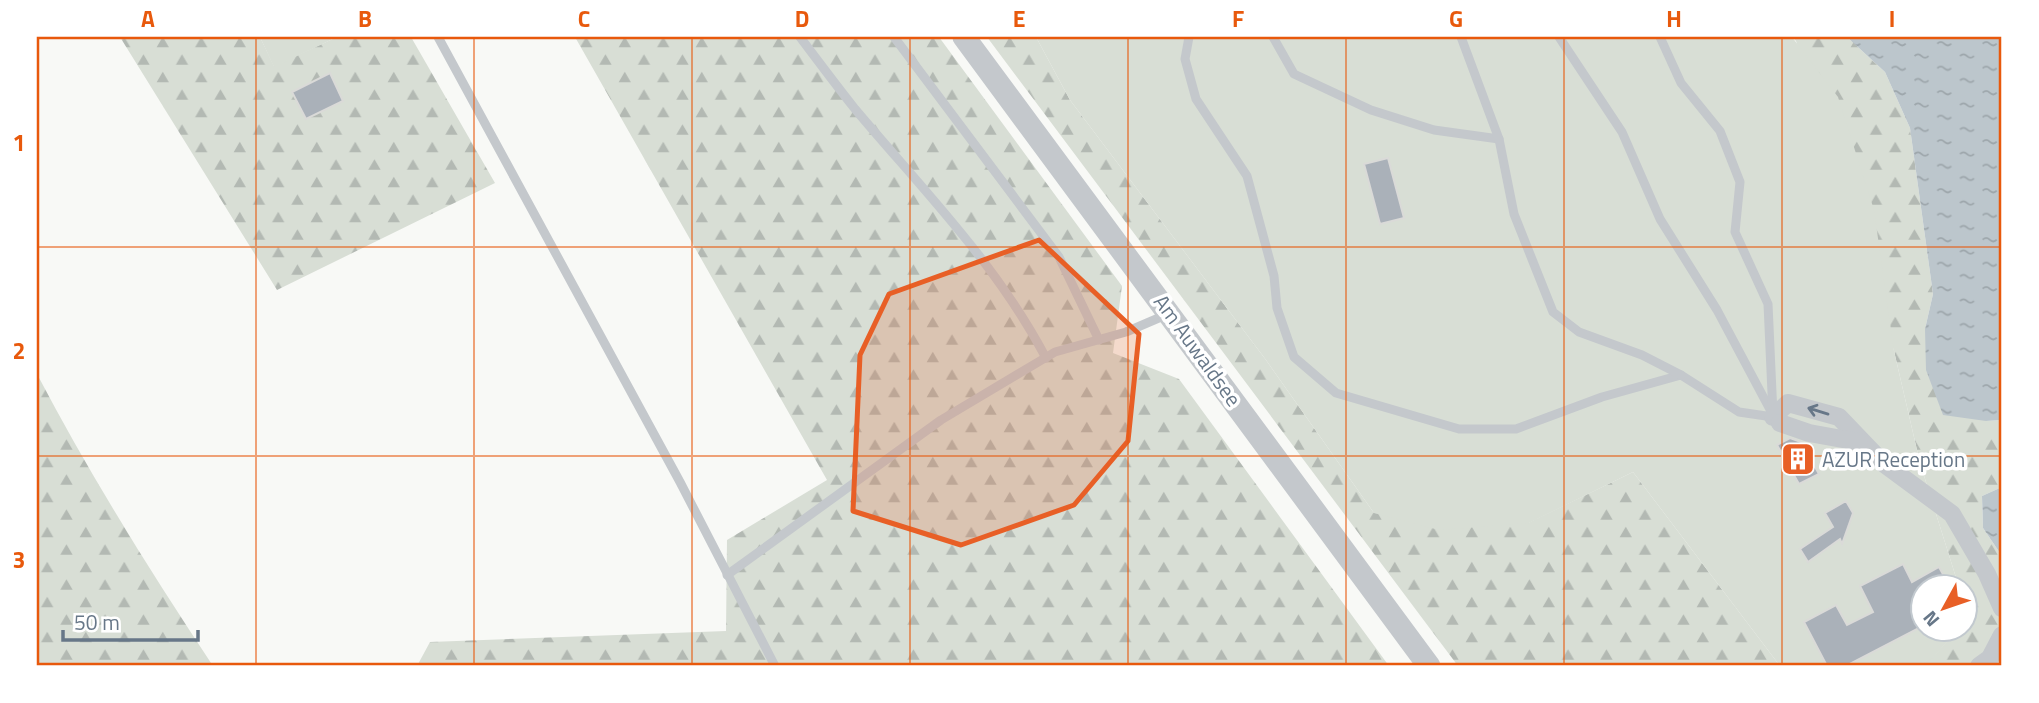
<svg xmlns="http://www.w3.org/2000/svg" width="2039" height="703" viewBox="0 0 2039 703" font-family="'Titillium Web',sans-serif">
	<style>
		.forest { fill: url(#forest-firs) }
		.green { fill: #d8ded5 }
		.water { fill: url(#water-ripples) }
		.building { fill: #aab1b9; stroke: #dadad8; stroke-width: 2 }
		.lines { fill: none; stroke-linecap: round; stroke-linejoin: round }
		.service { stroke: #c4c8cc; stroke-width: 9 }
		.minor { stroke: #c4c8cc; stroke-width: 18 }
		.tertiary { stroke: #c4c8cc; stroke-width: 23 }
		.oneway { stroke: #677788 }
		.marked { fill: #e85f26; fill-opacity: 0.2; stroke: #e85f26; stroke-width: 5; stroke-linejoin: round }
		.grid { fill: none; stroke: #e8590c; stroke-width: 2; stroke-opacity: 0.55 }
		.labels { text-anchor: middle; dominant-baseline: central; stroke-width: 7; stroke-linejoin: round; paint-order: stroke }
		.street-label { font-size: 21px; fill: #677788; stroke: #fff }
		.poi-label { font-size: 21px; fill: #677788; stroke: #fff; text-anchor: start }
		.neatline { fill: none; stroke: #e8590c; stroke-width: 2.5 }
		.grid-label { font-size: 23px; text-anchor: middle; font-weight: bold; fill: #e8590c }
	</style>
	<defs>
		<pattern id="forest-firs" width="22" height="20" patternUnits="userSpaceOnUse" patternTransform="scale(1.75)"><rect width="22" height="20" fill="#d8ded5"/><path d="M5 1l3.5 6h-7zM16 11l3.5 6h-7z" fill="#b3b9b3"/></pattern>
		<pattern id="water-ripples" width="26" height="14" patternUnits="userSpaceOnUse" patternTransform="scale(1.75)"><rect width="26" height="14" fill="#bcc6cc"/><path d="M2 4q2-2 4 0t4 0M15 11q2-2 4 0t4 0" fill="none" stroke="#9da6ab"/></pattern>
	</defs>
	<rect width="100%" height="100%" fill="#f8f9f6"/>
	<!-- forest -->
	<g class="forest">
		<path d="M120 37H260L274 66 337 37H411L495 183 277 290Z"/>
		<path d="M575 37H939L1122 286 1113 353 1179 379 1389 666H417L430 642 726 631 727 540 827 480Z"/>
		<path d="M987 37H1036L1070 100 1266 360 1374 513 1528 523 1633 472 1780 666H1458Z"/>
		<path d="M1792 37H1847L1885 72 1910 128 1933 294 1925 329 1986 421 2002 420V487L1982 496 1983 528 2002 556V666H1916L1933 657 1957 630H1966L1968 616 1966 588 1959 587 1920 463 1894 351 1796 41Z"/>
		<path d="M37 374C90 475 150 571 213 666H37Z"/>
	</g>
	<!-- green -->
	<g class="green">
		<path d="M260 37H337L274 67Z"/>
		<path d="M1036 37H1792L1838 97 1874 210 1894 351 1920 463 1959 587 1924 588V630H1957L1933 658 1916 666H1780L1633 472 1529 523 1439 530 1374 513 1266 360 1070 100Z"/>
	</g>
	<!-- water -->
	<g class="water">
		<path d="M1847 37H2002V420L1986 421 1943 415 1926 370 1925 329 1933 294 1910 128 1885 72Z"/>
		<path d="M2002 487V556L1983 528 1982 496Z"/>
	</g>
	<!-- building -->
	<g class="building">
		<path d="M330 73 343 101 306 119 292 92Z"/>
		<path d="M1388 158 1404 218 1380 224 1364 164Z"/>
		<path d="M1790 438 1801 442 1819 474 1799 484 1777 445Z"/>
		<path d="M1846 501 1853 513 1842 544 1840 539 1808 562 1800 549 1833 527 1825 513Z"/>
		<path d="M1903 564 1912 582 1939 567 1950 587H1923V626L1846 666H1827L1804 622 1836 605 1847 625 1873 612 1860 586Z"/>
	</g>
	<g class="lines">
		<!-- service -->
		<g class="service">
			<path d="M438 37 680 482 775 666"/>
			<path d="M800 37C818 61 836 85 855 109 923 190 996 263 1046 358"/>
			<path d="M894 37 1059 257 1099 340"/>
			<path d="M1189 37 1185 59 1196 99 1247 176 1274 276 1277 308 1294 357 1336 393 1459 429H1516L1602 397 1681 375 1739 412 1773 417"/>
			<path d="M1273 37 1294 74 1371 110 1434 130 1499 139"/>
			<path d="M1461 37 1499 139 1514 214 1553 312 1579 332 1642 355 1681 375"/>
			<path d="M1559 37 1622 132 1660 219 1717 310 1774 417"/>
			<path d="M1660 37 1681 83 1720 131 1740 182 1735 232 1768 304 1773 415"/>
			<path d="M727 575 941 420 1055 352 1126 332 1168 314"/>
		</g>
		<!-- minor -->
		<g class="minor">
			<path d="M1773 417 1788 403 1839 417 1883 463 1952 514 1987 574 2002 608"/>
			<path d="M1780 423 1809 433 1859 442"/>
			<path d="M1979 666 1990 658 2002 635"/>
		</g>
		<!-- tertiary -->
		<path class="tertiary" d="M964 37 1429 666"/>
	</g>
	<!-- one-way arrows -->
	<defs><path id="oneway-shaft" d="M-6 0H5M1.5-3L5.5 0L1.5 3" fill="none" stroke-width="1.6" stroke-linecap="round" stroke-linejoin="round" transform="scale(1.75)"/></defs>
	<use class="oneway" href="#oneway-shaft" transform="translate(1818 411) rotate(-163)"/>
	<!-- marked area -->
	<path class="marked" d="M1039 240 1139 334 1128 441 1074 505 961 545 853 511 860 355 889 294Z"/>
	<!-- grid -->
	<path class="grid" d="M256 37V666M474 37V666M692 37V666M910 37V666M1128 37V666M1346 37V666M1564 37V666M1782 37V666M37 247H2002M37 456H2002"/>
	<!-- icons -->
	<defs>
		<g id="building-square" transform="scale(1.75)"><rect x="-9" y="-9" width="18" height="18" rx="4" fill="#e85f26" stroke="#fff"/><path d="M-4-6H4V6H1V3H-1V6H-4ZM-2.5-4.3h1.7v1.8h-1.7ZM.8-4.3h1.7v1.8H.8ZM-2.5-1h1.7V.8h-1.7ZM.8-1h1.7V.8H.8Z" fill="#fff"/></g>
	</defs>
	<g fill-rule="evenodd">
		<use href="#building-square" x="1798" y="459"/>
	</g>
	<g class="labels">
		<!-- street labels -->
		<g class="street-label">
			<text transform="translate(1198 350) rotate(54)">Am Auwaldsee</text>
		</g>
		<!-- poi labels -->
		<g class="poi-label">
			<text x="1822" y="459">AZUR Reception</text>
		</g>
	</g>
	<!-- border -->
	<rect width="2039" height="703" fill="none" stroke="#ffffff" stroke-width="77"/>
	<!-- north arrow -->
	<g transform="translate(1944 608) rotate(230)"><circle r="33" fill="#ffffff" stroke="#c2c9cf" stroke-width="2"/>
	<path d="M0-5L12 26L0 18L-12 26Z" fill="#e85f26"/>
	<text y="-10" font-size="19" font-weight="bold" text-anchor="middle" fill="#677788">N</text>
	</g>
	<!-- scale -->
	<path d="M63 630v10h135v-10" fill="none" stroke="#677788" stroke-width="3.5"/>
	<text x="74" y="630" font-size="21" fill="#677788" stroke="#ffffff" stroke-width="5" paint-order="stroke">50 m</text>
	<rect x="38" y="38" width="1962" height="626" class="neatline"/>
	<g class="grid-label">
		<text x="148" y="27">A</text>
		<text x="365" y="27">B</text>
		<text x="584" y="27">C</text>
		<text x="802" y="27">D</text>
		<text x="1019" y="27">E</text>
		<text x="1238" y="27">F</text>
		<text x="1456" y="27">G</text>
		<text x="1674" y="27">H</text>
		<text x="1892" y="27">I</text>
		<text x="19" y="151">1</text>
		<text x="19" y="359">2</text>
		<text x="19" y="568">3</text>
	</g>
</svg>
